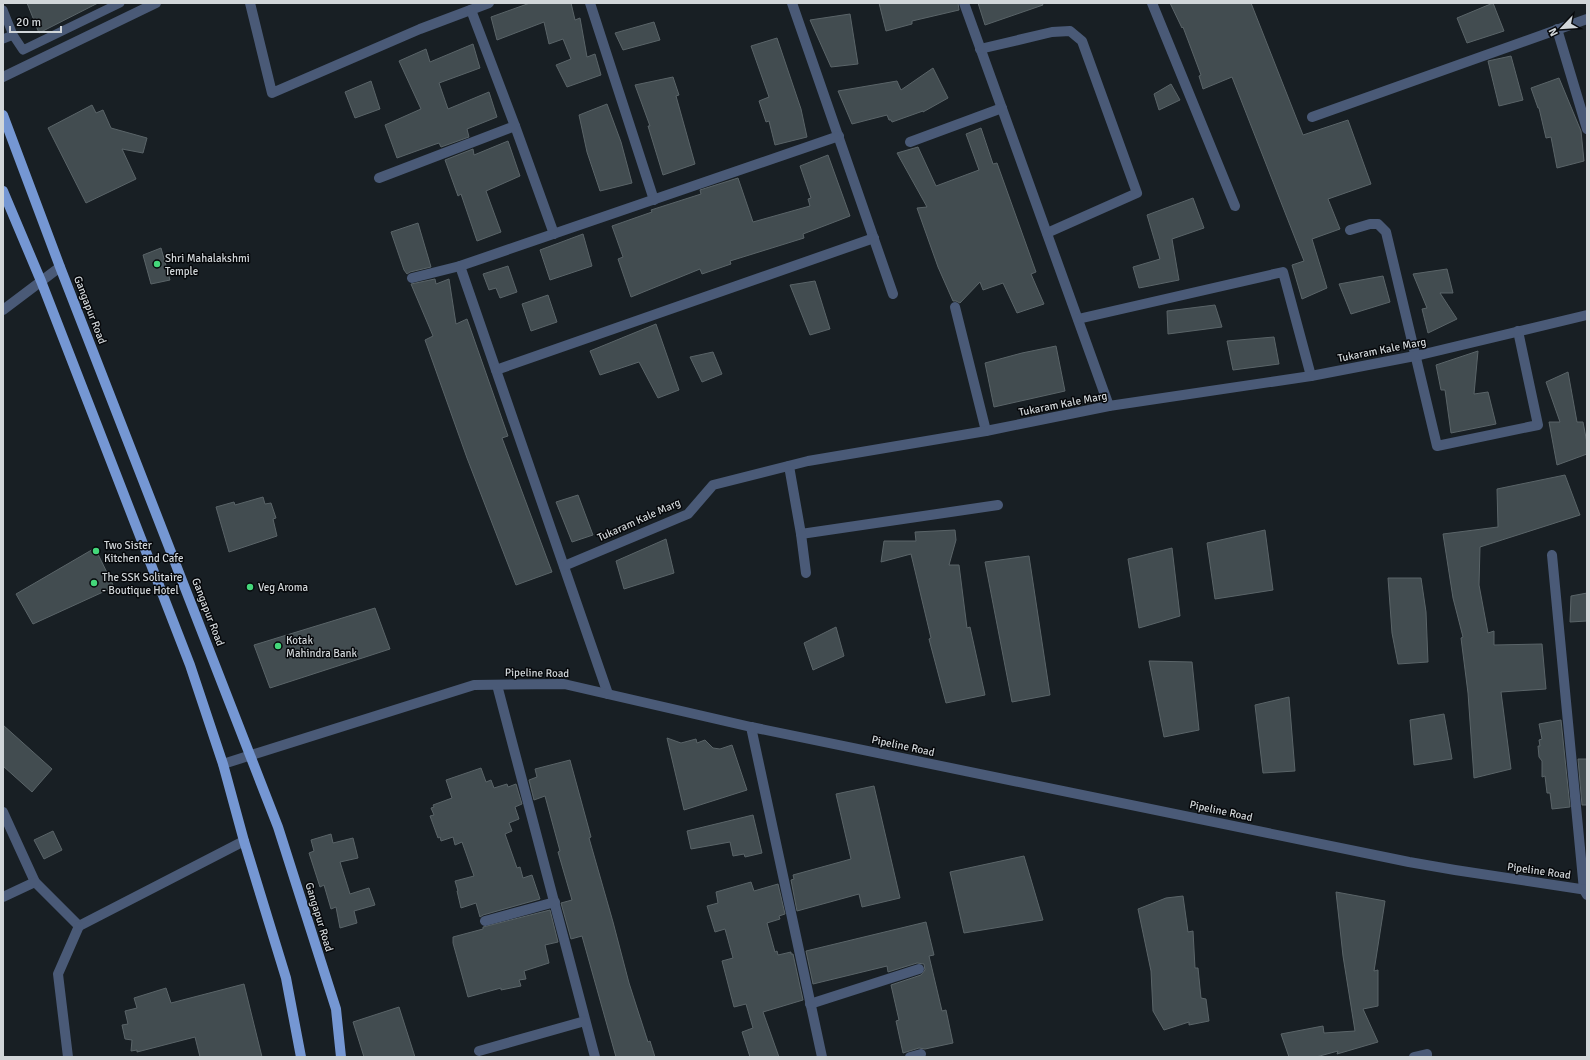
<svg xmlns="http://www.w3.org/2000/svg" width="1590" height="1060" viewBox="0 0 1590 1060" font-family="Signika,sans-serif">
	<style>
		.building { fill: #424c50; stroke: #5a6468 }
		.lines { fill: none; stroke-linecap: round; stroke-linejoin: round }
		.service { stroke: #4a5a77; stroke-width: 9 }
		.minor { stroke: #4a5a77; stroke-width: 10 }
		.tertiary { stroke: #4a5a77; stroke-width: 10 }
		.primary { stroke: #7597d3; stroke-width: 10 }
		.poi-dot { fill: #44d77a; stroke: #06080b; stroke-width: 1.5 }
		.labels { text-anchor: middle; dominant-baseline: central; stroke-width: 3; stroke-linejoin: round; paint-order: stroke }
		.poi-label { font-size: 11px; fill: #d1d6d9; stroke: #06080b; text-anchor: start }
		.street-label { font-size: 11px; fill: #d1d6d9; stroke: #06080b }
	</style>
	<rect width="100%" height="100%" fill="#181f24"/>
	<!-- building -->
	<g class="building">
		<path d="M27 3H98L39 33Z"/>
		<path d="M530 3H571L575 20 580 18 587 57 595 54 601 75 567 87 556 65 571 59 563 39 549 44 544 22 497 40 491 17Z"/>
		<path d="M879 3H958L959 10 912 21V24L886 31Z"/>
		<path d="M978 3H1042L1043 5 985 25Z"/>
		<path d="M1170 3H1251L1303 135 1348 120 1371 184 1328 199 1340 229 1312 239 1327 288 1302 299 1292 265 1304 261 1232 77 1203 89 1199 76 1201 75 1183 27 1182 28Z"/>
		<path d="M1493 3 1504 31 1467 43 1457 18Z"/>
		<path d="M850 14 858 64 831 67 810 20Z"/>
		<path d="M654 22 660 40 623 50 615 33Z"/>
		<path d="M777 38 801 109 807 137 775 145 769 121 766 122 759 101 769 97 751 46Z"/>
		<path d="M473 44 480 68 439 83 448 109 489 92 497 117 467 129 469 137 441 147 439 143 433 145 397 158 385 125 421 109 399 61 426 49 430 62Z"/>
		<path d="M1511 56 1523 100 1499 106 1488 61Z"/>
		<path d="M933 68 948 98 923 112V111L892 122 891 120H889L887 115 852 124 838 91 897 81 901 90Z"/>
		<path d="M673 77 679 95 676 96 695 164 663 175 648 126H650L635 85Z"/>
		<path d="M1559 78 1581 131 1584 161 1557 168 1551 137 1546 138 1539 108H1538L1531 88Z"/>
		<path d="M371 81 380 109 355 118 345 92Z"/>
		<path d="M1171 84 1180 100 1159 110 1154 94Z"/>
		<path d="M607 104 621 142 632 183 600 191 587 152 579 115Z"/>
		<path d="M92 105 96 113 103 110 111 128 147 138 143 153 122 149 136 179 86 203 48 128Z"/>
		<path d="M981 128 993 164 997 163 1036 272 1031 274 1044 304 1017 313 1003 283 983 290 980 282 960 303 956 301H953L938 267 917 208 927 207 897 153 918 147 936 186 979 170 966 134Z"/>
		<path d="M508 141 520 176 486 191 501 232 477 241 461 194 458 196 445 160 473 149 474 155Z"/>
		<path d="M828 155 850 216 803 234 804 238 730 261 731 264 702 274 700 269 631 297 618 259 623 257 612 226 652 212 651 210 701 194 700 190 738 178 753 222 810 206 808 199 811 198 800 166Z"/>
		<path d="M1193 198 1204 228 1172 239 1179 280 1139 288 1133 267 1160 259 1147 215Z"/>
		<path d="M418 223 431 267 410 272 407 274 404 270 391 232Z"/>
		<path d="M583 234 592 266 550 280 540 250Z"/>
		<path d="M161 248 170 280 151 284 143 255Z"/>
		<path d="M508 266 517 292 500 298 496 288 489 290 483 274Z"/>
		<path d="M1447 269 1453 293H1440L1457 319 1428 333 1422 309 1427 308 1413 274Z"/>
		<path d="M1383 276 1390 302 1351 314 1339 284Z"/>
		<path d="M435 279 436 284 449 279 456 324 467 319 508 436 502 438 552 572 516 585 467 458 425 340 433 336 411 284Z"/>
		<path d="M815 281 830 329 810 335 790 285Z"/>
		<path d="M548 295 557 322 531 331 522 304Z"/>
		<path d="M1215 305 1222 327 1168 334 1167 311Z"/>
		<path d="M656 324 679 390 658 398 639 362 600 375 590 351Z"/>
		<path d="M1274 337 1279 364 1233 370 1227 341Z"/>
		<path d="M1056 346 1065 391 994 407 985 363 1022 353Z"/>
		<path d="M1478 351 1474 394 1488 392 1496 424 1451 433 1445 390H1441L1436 365Z"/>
		<path d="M713 352 722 374 702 382 690 357Z"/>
		<path d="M1568 372 1577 422H1583L1587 443V454L1557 465 1549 422H1560L1546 382Z"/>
		<path d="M1565 475 1580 515 1480 547 1479 585 1488 633 1494 631V645L1542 644 1546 689 1501 692 1511 769 1474 778 1468 693 1461 638 1463 637 1453 598 1443 534 1498 527 1497 489Z"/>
		<path d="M578 495 593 535 572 542 556 502Z"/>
		<path d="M263 497 265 504 271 503 276 518 273 519 277 536 229 552 216 507 234 502 235 505Z"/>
		<path d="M955 530 956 540 949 565H959L967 628 970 627 985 695 946 703 929 639 931 638 911 554 881 562 884 541H916L915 532Z"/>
		<path d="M1265 530 1273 590 1215 599 1207 543Z"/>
		<path d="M666 539 674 573 624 589 616 561Z"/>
		<path d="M95 548 114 587 33 624 16 594Z"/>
		<path d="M1172 548 1180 616 1139 628 1128 559Z"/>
		<path d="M1029 556 1050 695 1012 702 985 562Z"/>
		<path d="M1388 578H1421L1426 612 1428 662 1398 664 1392 633Z"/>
		<path d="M1587 593V621L1570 622 1571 596Z"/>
		<path d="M375 608 390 649 270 688 254 645Z"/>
		<path d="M836 627 844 656 813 670 804 643Z"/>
		<path d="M1149 661 1192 662 1199 730 1164 737Z"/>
		<path d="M1289 697 1295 771 1263 773 1255 705Z"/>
		<path d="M1444 714 1452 759 1414 765 1410 720Z"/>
		<path d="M1561 720 1570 807 1552 809 1550 793H1547L1545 776 1542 777V761L1539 757 1538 746H1540L1539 740 1542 739 1539 724Z"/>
		<path d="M3 725 52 769 32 792 3 766Z"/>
		<path d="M667 738 681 743 696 739 697 743 705 740 713 748 720 749 732 745 747 790 684 810Z"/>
		<path d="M1578 759H1587V805H1582Z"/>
		<path d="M570 760 591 837 589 838 613 922 629 983 648 1042 650 1041 655 1057H616L582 936 571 939 561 903 572 900 558 852 560 851 545 796 534 800 529 780 537 777 535 769Z"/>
		<path d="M481 768 486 782 491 780 494 788 507 784 508 787 516 784 522 804 515 807 519 819 509 823 512 831 505 834 517 868 520 867 523 878 532 875 540 899 483 915 480 917 476 903 461 908 457 891H458L455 881 474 876 462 842 455 845 453 837 441 841 440 837 438 838 430 816 434 815 431 808 434 807 433 805 452 798 446 780Z"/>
		<path d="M874 786 900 898 862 907 859 894 797 911 791 880 794 879 793 875 851 859 836 794Z"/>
		<path d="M753 815 762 853 745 857 744 854 733 856 730 842 691 849 687 831Z"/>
		<path d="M53 831 62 850 44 859 34 840Z"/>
		<path d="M331 834 333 843 353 838 358 858 340 862 350 894 369 888 375 905 354 911 357 923 340 928 336 907 331 909 324 885 320 887 309 853 314 851 311 840Z"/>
		<path d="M1024 856 1043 920 964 933 950 872Z"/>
		<path d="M751 882 754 891 778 884 785 914 779 916 780 919 767 923 775 952 777 951 778 955 791 952V954H793L803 1000 763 1012 779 1057H750L742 1032 753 1028 746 1004 734 1007 722 961 733 958 725 929 715 932 707 906 718 903 716 892Z"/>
		<path d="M1336 892 1385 901 1374 971 1378 970V1006L1363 1009 1378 1042 1337 1054 1338 1051 1316 1057H1289L1281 1034 1323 1026 1324 1033 1355 1031 1343 956Z"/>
		<path d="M1183 896 1188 932 1193 931 1195 968H1198L1201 998 1206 999 1209 1021 1189 1025V1022L1164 1030 1153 1011 1151 971 1138 909 1166 898Z"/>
		<path d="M550 910 558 942 545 945 549 963 524 971 526 979 519 980 521 986 501 990V988L468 997 453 943V937L483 929V927Z"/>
		<path d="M926 922 934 955 929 956 942 1011 946 1010 953 1043 925 1049 919 1048 903 1053 896 1021 899 1020 891 985 921 975 925 970 924 964 917 963 888 972 887 966 813 984 806 951Z"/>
		<path d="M244 984 262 1057H200L195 1037 137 1052V1050L131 1051 132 1040 125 1039 122 1025 128 1024 125 1011 137 1008 134 998 166 988 171 1003Z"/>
		<path d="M399 1007 415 1057H364L353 1022Z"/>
	</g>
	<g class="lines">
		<!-- service -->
		<g class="service">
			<path d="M3 10 13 35 3 39"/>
			<path d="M13 35 23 50 120 3"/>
		</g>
		<!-- minor -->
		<g class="minor">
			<path d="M250 3 272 93 420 29 489 3"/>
			<path d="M590 3 654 200"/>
			<path d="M792 3 893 294"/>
			<path d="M964 3 1109 406"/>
			<path d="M1152 3 1235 206"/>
			<path d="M1557 29 1587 129"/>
			<path d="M980 49 1052 32 1070 31 1082 41 1137 193 1047 233"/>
			<path d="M3 77 156 3"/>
			<path d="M1312 117 1587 19"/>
			<path d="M515 126 554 234"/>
			<path d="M910 142 1002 108"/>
			<path d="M379 178 515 126 471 10"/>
			<path d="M1350 230 1370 224H1378L1386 232 1437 446 1538 425 1518 331"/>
			<path d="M460 266 608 694"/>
			<path d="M412 278 460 266 839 136"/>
			<path d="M955 307 986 431"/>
			<path d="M1078 319 1283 272 1311 376"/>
			<path d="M496 370 874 238"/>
			<path d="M789 466 801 534 998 505"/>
			<path d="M801 534 806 573"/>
			<path d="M1552 555 1584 890 1587 895"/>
			<path d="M564 566 688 514 713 485 808 461 986 431 1109 406 1311 376 1420 355 1587 315"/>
			<path d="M497 685 595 1057"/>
			<path d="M751 727 822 1057"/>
			<path d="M3 812 35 882 79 926 244 841"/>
			<path d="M3 897 35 882"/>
			<path d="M485 921 555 902"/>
			<path d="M810 1004 919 969"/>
			<path d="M479 1051 585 1021"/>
			<path d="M68 1057 58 974 79 926"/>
			<path d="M910 1057 921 1054"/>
			<path d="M1414 1057 1427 1054V1057"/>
		</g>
		<!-- tertiary -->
		<g class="tertiary">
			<path d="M3 310 60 267"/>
			<path d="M223 764 474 685 564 684 751 727 1409 862 1455 870 1587 890"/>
		</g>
		<!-- primary -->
		<g class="primary">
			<path d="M3 115 60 267 278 827 336 1009 341 1057"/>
			<path d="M3 191 41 281 190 665 223 764 244 841 286 978 301 1057"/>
		</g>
	</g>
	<!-- markers -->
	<g class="poi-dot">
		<circle cx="157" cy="264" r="4"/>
		<circle cx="96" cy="551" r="4"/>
		<circle cx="94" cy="583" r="4"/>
		<circle cx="250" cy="587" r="4"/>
		<circle cx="278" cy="646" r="4"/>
	</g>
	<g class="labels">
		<!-- poi labels -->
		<g class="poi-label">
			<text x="165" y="258">Shri Mahalakshmi<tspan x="165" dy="13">Temple</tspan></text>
			<text x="104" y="545">Two Sister<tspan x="104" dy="13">Kitchen and Cafe</tspan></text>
			<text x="102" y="577">The SSK Solitaire<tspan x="102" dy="13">- Boutique Hotel</tspan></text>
			<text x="258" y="587">Veg Aroma</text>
			<text x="286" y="640">Kotak<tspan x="286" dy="13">Mahindra Bank</tspan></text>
		</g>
		<!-- street labels -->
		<g class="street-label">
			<text transform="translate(90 310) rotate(69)">Gangapur Road</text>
			<text transform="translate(1382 350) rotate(-11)">Tukaram Kale Marg</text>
			<text transform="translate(1063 404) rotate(-11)">Tukaram Kale Marg</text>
			<text transform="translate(639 520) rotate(-24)">Tukaram Kale Marg</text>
			<text transform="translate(208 612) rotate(69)">Gangapur Road</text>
			<text transform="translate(537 673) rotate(1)">Pipeline Road</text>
			<text transform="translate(903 746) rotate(12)">Pipeline Road</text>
			<text transform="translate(1221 811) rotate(12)">Pipeline Road</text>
			<text transform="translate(1539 871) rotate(8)">Pipeline Road</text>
			<text transform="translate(319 917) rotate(73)">Gangapur Road</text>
		</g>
	</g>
	<!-- border -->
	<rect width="1590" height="1060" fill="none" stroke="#d1d6d9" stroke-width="8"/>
	<!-- north arrow -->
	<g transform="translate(1562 28) rotate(245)" stroke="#06080b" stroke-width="3" paint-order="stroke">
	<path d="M0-3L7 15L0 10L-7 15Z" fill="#d1d6d9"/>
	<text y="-6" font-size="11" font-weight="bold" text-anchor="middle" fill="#d1d6d9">N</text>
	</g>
	<!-- scale -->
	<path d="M10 26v6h51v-6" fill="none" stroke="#d1d6d9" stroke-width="2"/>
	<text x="16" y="26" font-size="12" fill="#d1d6d9" stroke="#06080b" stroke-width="3" paint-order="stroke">20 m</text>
</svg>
